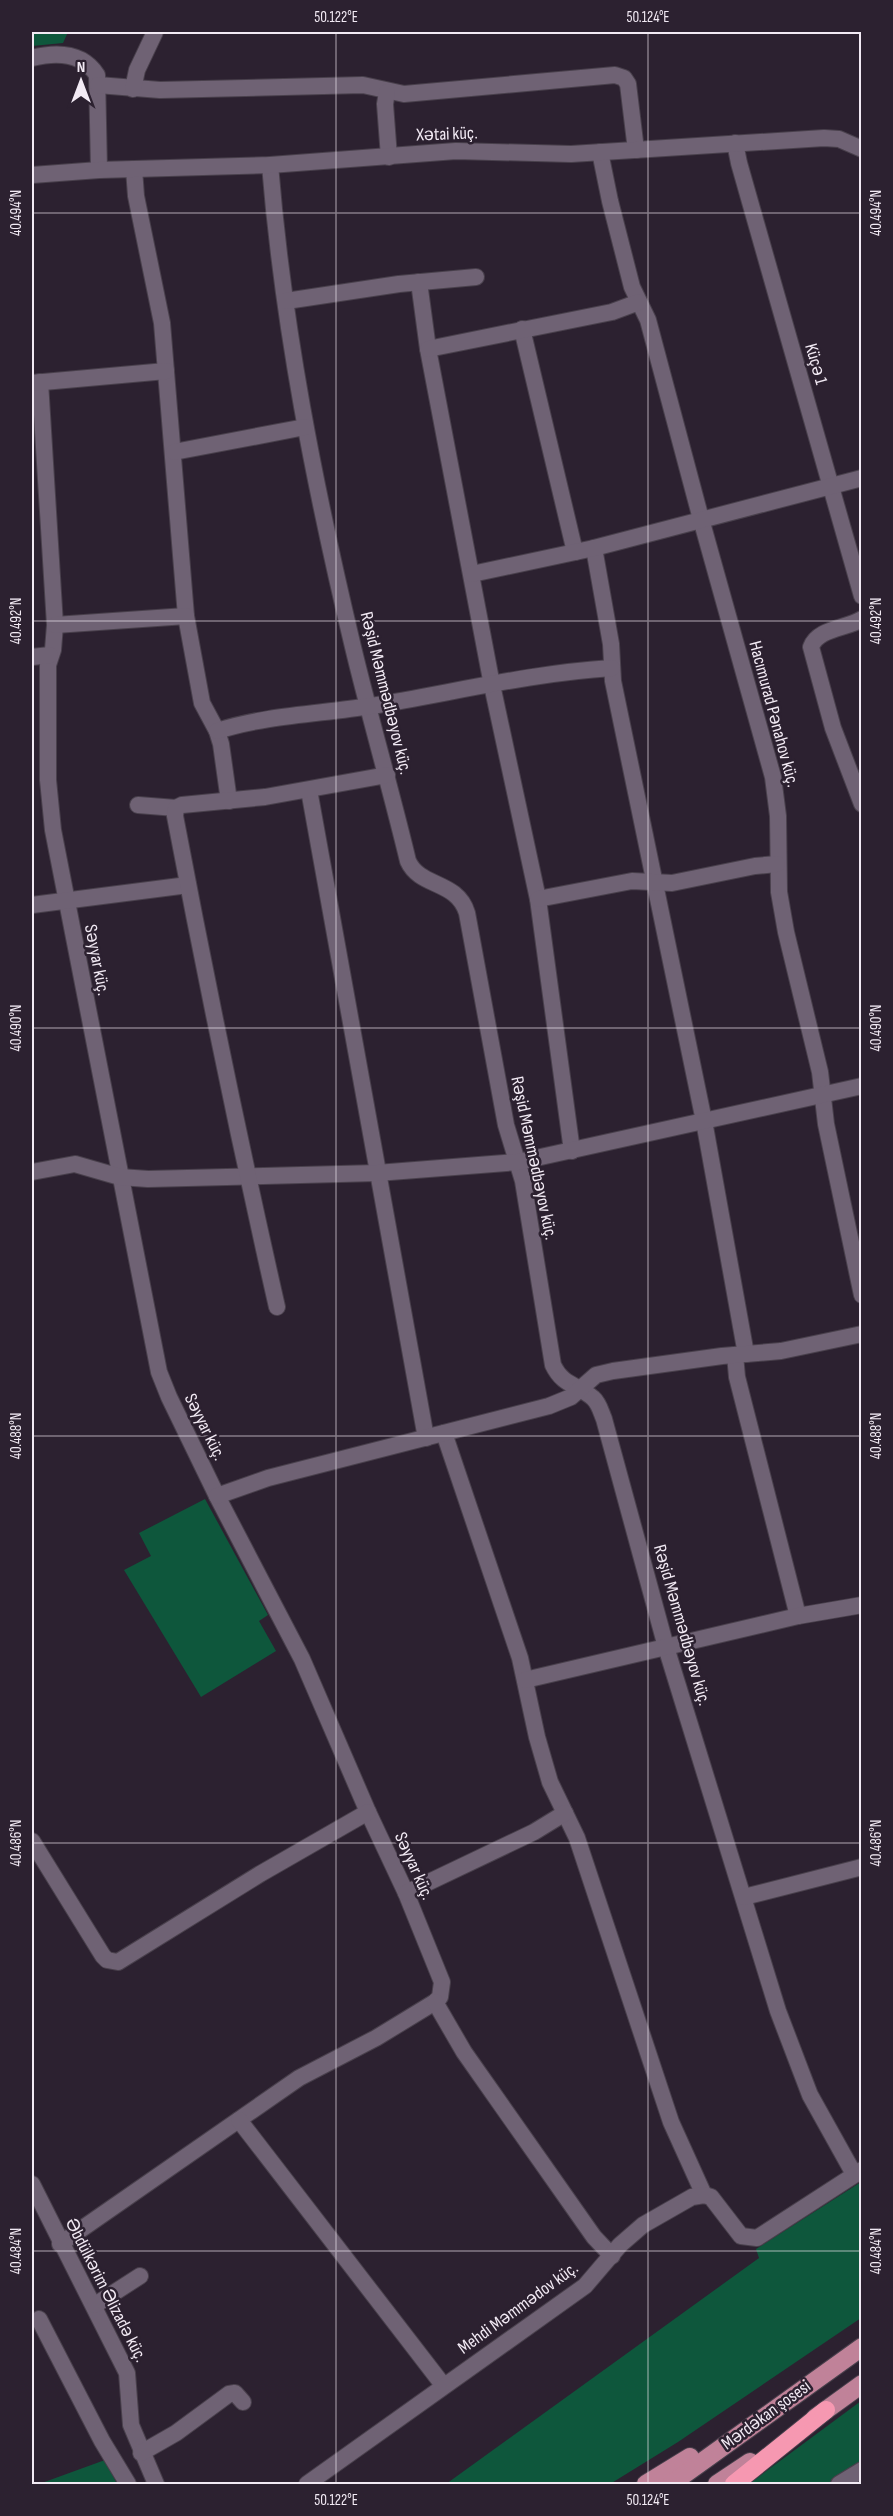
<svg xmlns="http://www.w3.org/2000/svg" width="893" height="2516" viewBox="0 0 893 2516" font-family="'Sofia Sans Condensed',sans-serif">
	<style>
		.green { fill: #0e573c }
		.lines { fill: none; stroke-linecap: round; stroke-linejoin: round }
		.minor-casing { stroke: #49404c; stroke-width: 18 }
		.major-casing { stroke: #49404c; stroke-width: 20 }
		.highway-casing { stroke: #49404c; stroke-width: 20 }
		.minor { stroke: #6f6274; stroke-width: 16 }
		.major { stroke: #c08299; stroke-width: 18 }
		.highway { stroke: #f698b1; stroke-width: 18 }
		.ticks { fill: none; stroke: #f2eaf4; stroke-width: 1.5; stroke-opacity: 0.45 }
		.labels { text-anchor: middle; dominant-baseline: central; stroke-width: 5; stroke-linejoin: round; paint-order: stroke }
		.street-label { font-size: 18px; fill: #f2eaf4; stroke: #2c2130 }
		.neatline { fill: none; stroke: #f2eaf4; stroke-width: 2 }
		.ticks-label { font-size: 15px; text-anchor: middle; fill: #f2eaf4 }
	</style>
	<rect width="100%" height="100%" fill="#2c2130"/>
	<!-- green -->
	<g class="green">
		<path d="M32 32H68L63 43 32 46Z"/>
		<path d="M205 1499 268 1615 259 1621 276 1651 201 1697 124 1570 151 1556 139 1533Z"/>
		<path d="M861 2182V2318L678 2442 610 2484H446L759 2258 756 2249Z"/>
		<path d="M861 2401V2463L829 2484H749Z"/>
		<path d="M105 2460 117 2484H39Z"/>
	</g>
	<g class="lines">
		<!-- minor casing -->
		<g class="minor-casing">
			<g id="minor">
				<path d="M32 58C56 52 82 52 97 75L99 170"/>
				<path d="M98 85 160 90 363 85 404 94 615 75 624 78 628 84 636 150"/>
				<path d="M133 89 137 70 155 32"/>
				<path d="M387 92 385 104 389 157"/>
				<path d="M735 143 739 163 862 596"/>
				<path d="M600 152 610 201 632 287 648 320 701 519 773 777 778 816 779 892 786 932 820 1072 826 1124 862 1295"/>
				<path d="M270 165C283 327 315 488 353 647 370 718 391 790 408 861 420 888 457 880 467 913L506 1125 523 1181 553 1365C563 1386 577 1384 593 1398 599 1403 601 1412 604 1419L666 1647 778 2011 810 2095 854 2174"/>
				<path d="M134 169 136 196 162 323 186 616 202 703 217 731 221 744 229 801"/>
				<path d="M32 175 99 170 270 165 456 151 571 154 824 138 839 139 862 149"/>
				<path d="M419 282 428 349 492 685 538 899 572 1151"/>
				<path d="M286 301 399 284 476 277"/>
				<path d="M522 329 575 552"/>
				<path d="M428 349 612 312 639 302"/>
				<path d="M40 382 55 625 53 650 48 665V780L53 830 159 1372 169 1397 217 1496 302 1659 368 1812 406 1893 442 1982 440 1997 435 2002 376 2038 299 2078 60 2244"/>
				<path d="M32 383 166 371"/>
				<path d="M174 452 305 427"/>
				<path d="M594 548 611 644 613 681 704 1121 746 1354"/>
				<path d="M472 574 594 548 862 478"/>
				<path d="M862 619C846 629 818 628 811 647L833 728 862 804"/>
				<path d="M55 625 186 616"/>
				<path d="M32 657 50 655"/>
				<path d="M217 731C267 715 320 714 371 706 451 693 531 673 612 668"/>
				<path d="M309 790 426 1438"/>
				<path d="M138 805 176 808"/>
				<path d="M538 899 632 881 672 883 755 866 777 864"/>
				<path d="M32 905 188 885"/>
				<path d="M32 1172 75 1164 120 1177 148 1179 377 1173 518 1162 862 1086"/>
				<path d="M277 1307C240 1144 206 980 175 816L176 808 182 805 265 797 387 775"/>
				<path d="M735 1355 737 1377 798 1616"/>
				<path d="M444 1433 520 1658 537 1737 550 1782 577 1838 671 2122 704 2195"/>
				<path d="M217 1496 268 1478 549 1406 571 1397 596 1375 613 1371 722 1356 781 1351 862 1334"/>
				<path d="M525 1680 798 1616 862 1605"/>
				<path d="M32 1841 103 1956 107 1960 118 1962 260 1874 368 1812"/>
				<path d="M406 1893 534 1832 565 1813"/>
				<path d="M744 1897 862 1867"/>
				<path d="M435 2002 464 2052 594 2237 612 2256"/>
				<path d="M239 2120 443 2385"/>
				<path d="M32 2184 127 2373 131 2425 156 2484"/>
				<path d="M95 2305 140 2276"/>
				<path d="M39 2319 102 2441 128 2484"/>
				<path d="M141 2453 176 2433 229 2394 235 2393 243 2402"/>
				<path d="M307 2484 585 2286 620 2245 643 2225 692 2197 704 2195 711 2197 741 2236 757 2238 862 2170"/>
				<path d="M839 2484 862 2470"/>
			</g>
		</g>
		<!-- major casing -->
		<g class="major-casing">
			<g id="major">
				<path d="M815 2418 862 2384"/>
				<path d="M646 2484 690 2457"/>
				<path d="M671 2484 862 2347"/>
				<path d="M717 2484 750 2462"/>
			</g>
		</g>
		<!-- highway casing -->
		<g class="highway-casing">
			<path id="highway" d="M734 2484 826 2410"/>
		</g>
		<!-- minor -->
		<use href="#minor" class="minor"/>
		<!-- major -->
		<use href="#major" class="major"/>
		<!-- highway -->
		<use href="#highway" class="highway"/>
	</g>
	<!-- ticks -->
	<path class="ticks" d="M336 32V2484M648 32V2484M32 213H862M32 621H862M32 1028H862M32 1436H862M32 1843H862M32 2251H862"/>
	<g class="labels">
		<!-- street labels -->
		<g class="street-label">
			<text transform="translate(447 134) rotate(-2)">Xətai küç.</text>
			<text transform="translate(816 364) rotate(74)">Küçə 1</text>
			<text transform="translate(386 693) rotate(76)">Rəşid Məmmədbəyov küç.</text>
			<text transform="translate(774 714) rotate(75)">Hacımurad Pənahov küç.</text>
			<text transform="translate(97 960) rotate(79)">Səyyar küç.</text>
			<text transform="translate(534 1158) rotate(78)">Rəşid Məmmədbəyov küç.</text>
			<text transform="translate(205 1427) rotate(64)">Səyyar küç.</text>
			<text transform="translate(682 1625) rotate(74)">Rəşid Məmmədbəyov küç.</text>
			<text transform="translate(414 1866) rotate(66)">Səyyar küç.</text>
			<text transform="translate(106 2290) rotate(63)">Əbdülkərim Əlizadə küç.</text>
			<text transform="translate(518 2308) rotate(-36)">Mehdi Məmmədov küç.</text>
			<text transform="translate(766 2415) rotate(-36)">Mərdəkan şosesi</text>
		</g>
	</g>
	<!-- border -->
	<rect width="893" height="2516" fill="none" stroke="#2c2130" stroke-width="66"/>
	<!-- north arrow -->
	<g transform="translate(81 81)" stroke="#2c2130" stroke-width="4.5" paint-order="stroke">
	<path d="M0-4.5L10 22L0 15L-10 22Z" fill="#f2eaf4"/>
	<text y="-9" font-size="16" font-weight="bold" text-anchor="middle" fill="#f2eaf4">N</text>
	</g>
	<rect x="33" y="33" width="827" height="2450" class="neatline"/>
	<g class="ticks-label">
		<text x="336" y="22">50.122°E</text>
		<text x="648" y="22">50.124°E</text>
		<text transform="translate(16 213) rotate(-90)" y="5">40.494°N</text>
		<text transform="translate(876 213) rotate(-90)" y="5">40.494°N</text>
		<text transform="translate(16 621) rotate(-90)" y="5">40.492°N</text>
		<text transform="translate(876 621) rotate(-90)" y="5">40.492°N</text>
		<text transform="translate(16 1028) rotate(-90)" y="5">40.490°N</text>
		<text transform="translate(876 1028) rotate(-90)" y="5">40.490°N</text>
		<text transform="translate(16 1436) rotate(-90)" y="5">40.488°N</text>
		<text transform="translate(876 1436) rotate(-90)" y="5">40.488°N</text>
		<text transform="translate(16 1843) rotate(-90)" y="5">40.486°N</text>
		<text transform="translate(876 1843) rotate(-90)" y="5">40.486°N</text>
		<text transform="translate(16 2251) rotate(-90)" y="5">40.484°N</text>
		<text transform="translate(876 2251) rotate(-90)" y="5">40.484°N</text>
		<text x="336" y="2505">50.122°E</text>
		<text x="648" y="2505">50.124°E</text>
	</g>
</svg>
